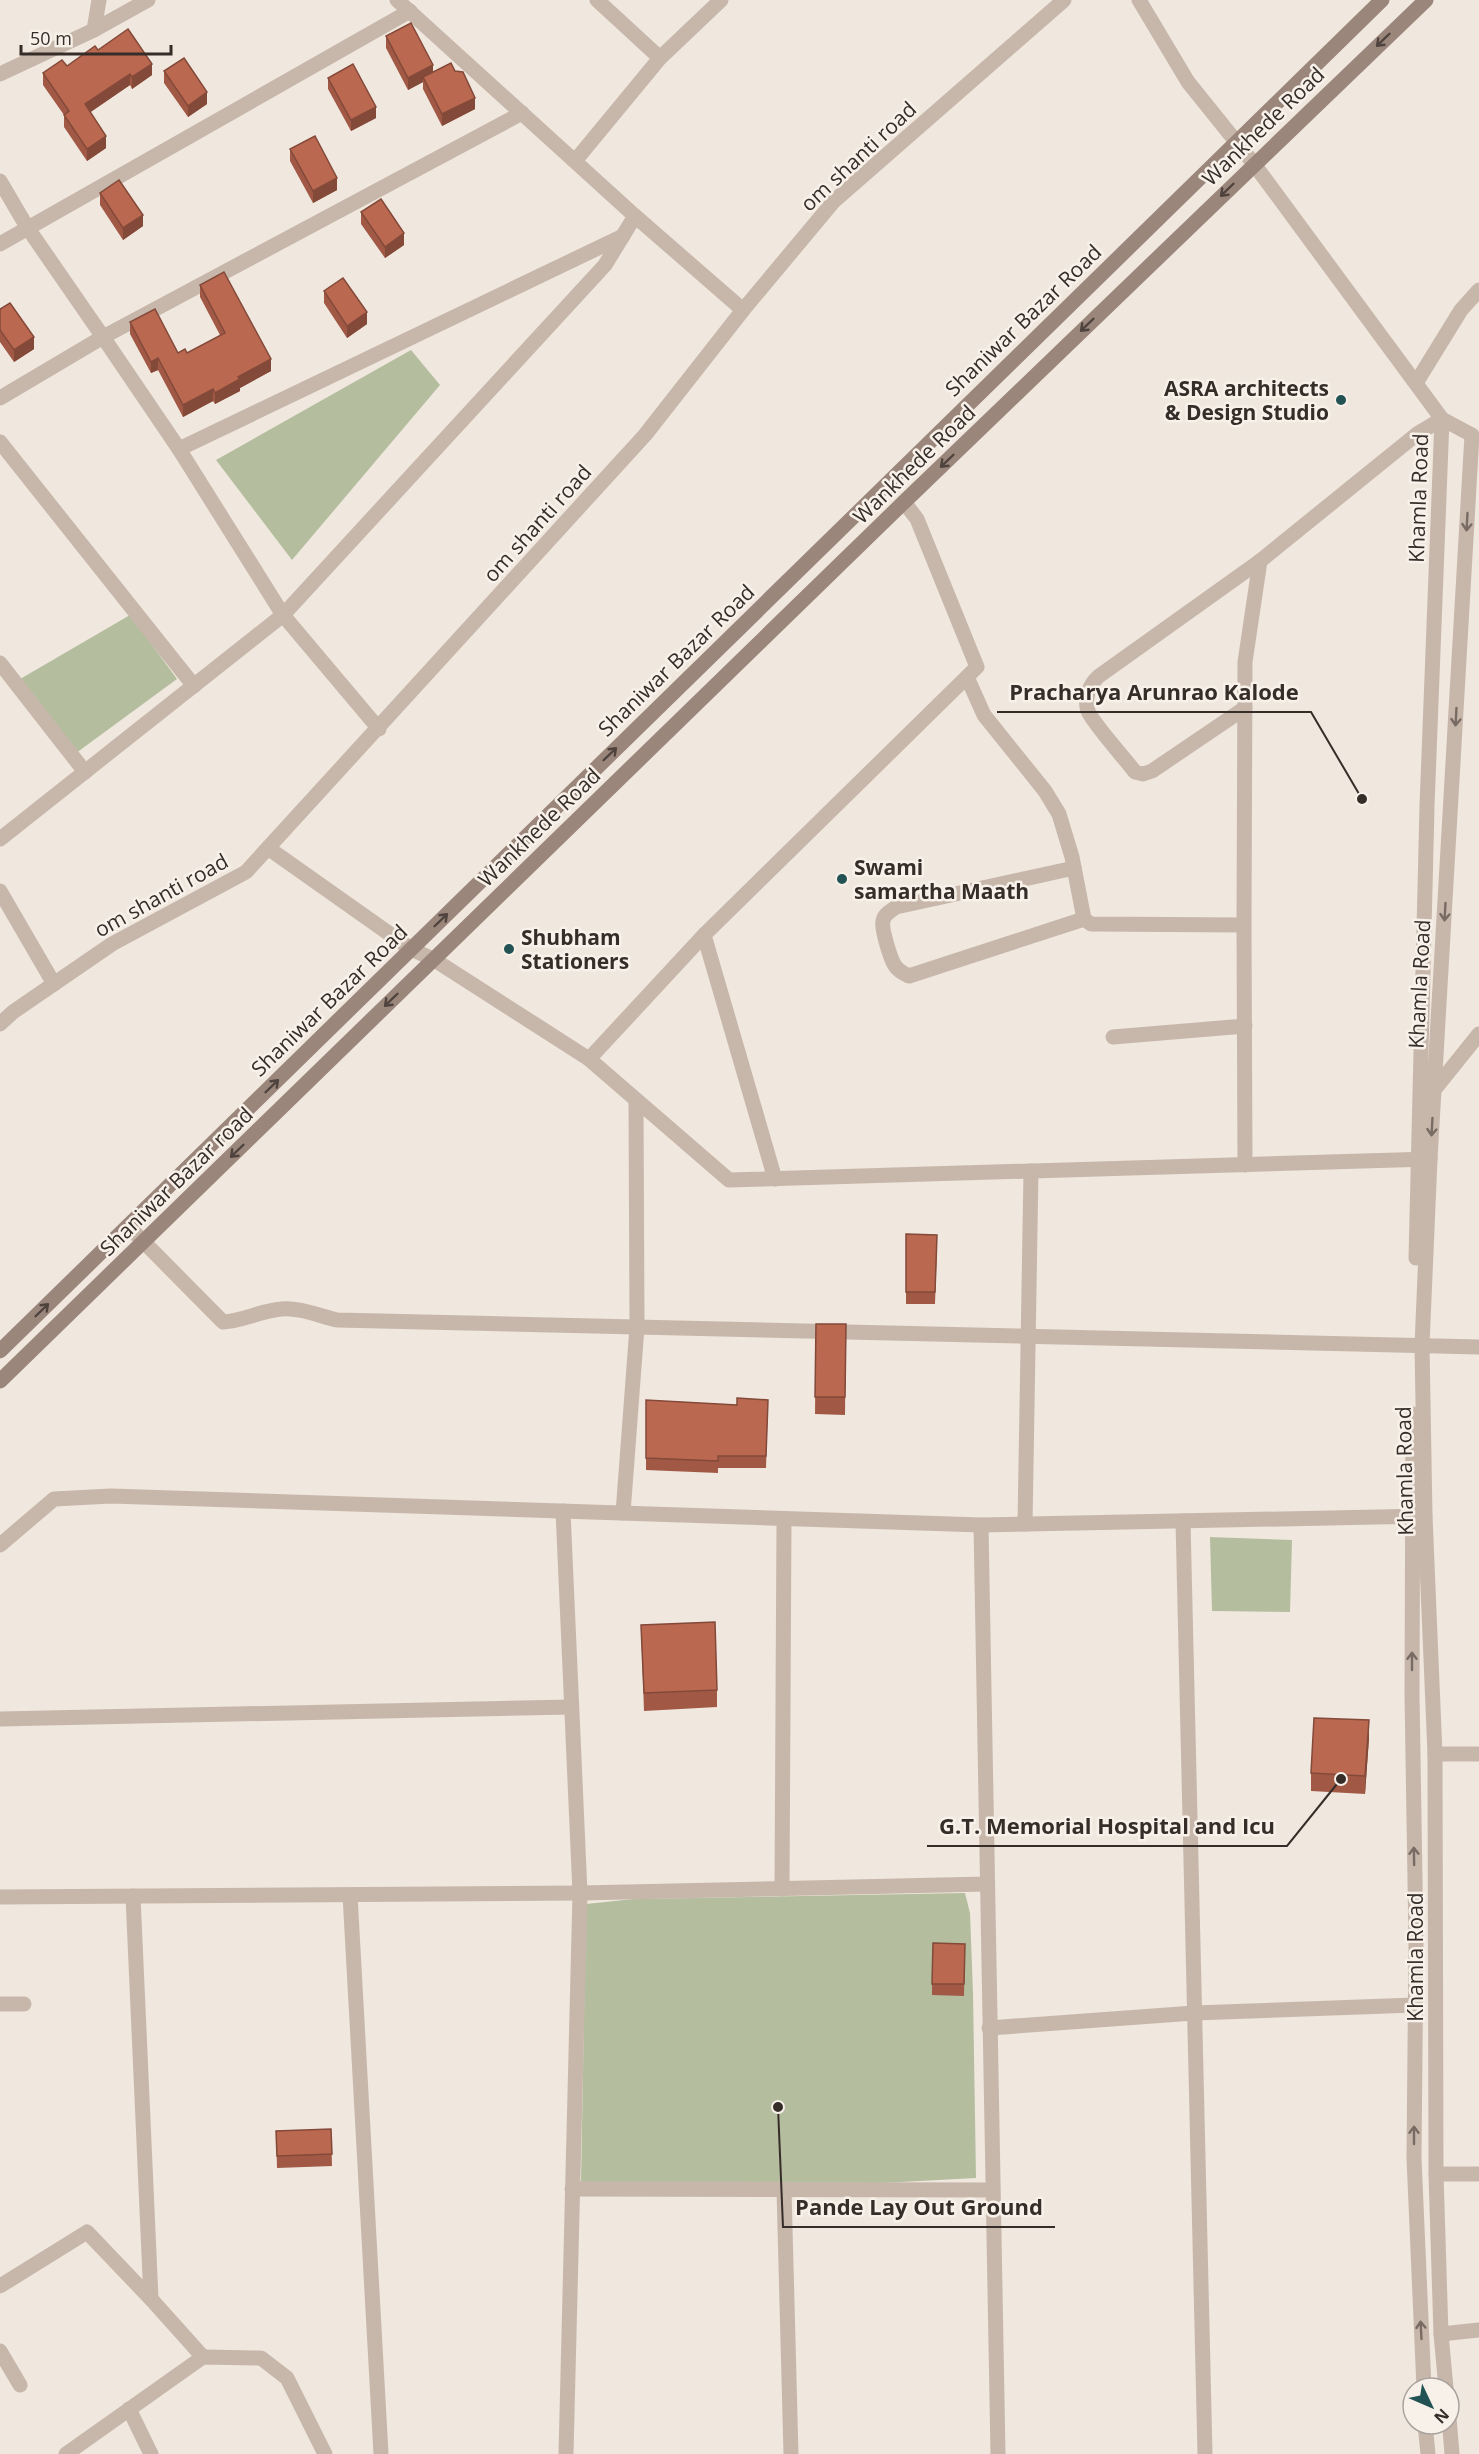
<svg xmlns="http://www.w3.org/2000/svg" width="1479" height="2454" viewBox="0 0 1479 2454" font-family="'Open Sans',sans-serif">
	<style>
		.green { fill: #b4be9f }
		.lines { fill: none; stroke-linecap: round; stroke-linejoin: round }
		.minor { stroke: #c7b7ab; stroke-width: 15 }
		.tertiary { stroke: #c7b7ab; stroke-width: 15 }
		.secondary { stroke: #9b867c; stroke-width: 15 }
		.wall { fill: #a15946 }
		.shaded-wall { fill: #834939 }
		.building { fill: #bb6851; stroke: #834939; stroke-width: 1.5 }
		.oneway { stroke: #4f433e }
		.oneway2 { stroke: #776b64 }
		.poi-dot { fill: #225253; stroke: #f8f1ea; stroke-width: 2 }
		.labels { text-anchor: middle; dominant-baseline: central; stroke-width: 5; stroke-linejoin: round; paint-order: stroke }
		.street-label { font-size: 21px; fill: #362d29; stroke: #f8f1ea }
		.poi-label { font-size: 21px; font-weight: bold; fill: #362d29; stroke: #f8f1ea; text-anchor: start }
		.leader { fill: none; stroke: #362d29; stroke-width: 2 }
		.callout-dot { fill: #362d29; stroke: #f8f1ea; stroke-width: 2 }
		.callout-label { font-size: 22px; text-anchor: middle; font-weight: bold; fill: #362d29; stroke: #f8f1ea; stroke-width: 5; stroke-linejoin: round; paint-order: stroke }
	</style>
	<rect width="100%" height="100%" fill="#f0e7de"/>
	<!-- green -->
	<g class="green">
		<path d="M411 350 440 385 292 560 216 460Z"/>
		<path d="M130 615 177 679 72 756 15 682Z"/>
		<path d="M1210 1537 1292 1540 1290 1612 1212 1611Z"/>
		<path d="M965 1893 970 1913 973 1993 976 2178 882 2183 581 2182 586 1904 634 1899Z"/>
	</g>
	<g class="lines">
		<!-- minor -->
		<g class="minor">
			<path d="M99 0 94 30 148 0"/>
			<path d="M397 0 635 216"/>
			<path d="M660 58 721 0"/>
			<path d="M0 74 94 30"/>
			<path d="M522 113 103 337 179 449 623 236"/>
			<path d="M575 161 660 58 597 0"/>
			<path d="M0 181 27 227 103 337 0 398"/>
			<path d="M0 244 410 11"/>
			<path d="M1416 383 1461 310 1479 290"/>
			<path d="M0 442 194 686"/>
			<path d="M0 663 85 772"/>
			<path d="M967 677 984 715 1045 791 1059 814 1072 857 1084 919 1091 924 1244 925 1245 662 1260 561 1417 434 1442 419"/>
			<path d="M1245 708 1152 771 1143 774 1135 772C1126 760 1092 722 1088 711 1084 698 1089 685 1099 676L1260 561"/>
			<path d="M379 729 283 615 605 265 635 216 743 310"/>
			<path d="M0 839 283 615 179 449"/>
			<path d="M268 848 411 949 433 959 589 1059 729 1180 1430 1159"/>
			<path d="M1074 868 896 907C891 911 884 914 883 921 881 928 890 957 894 964 897 970 903 973 909 976L1084 919"/>
			<path d="M0 891 54 984"/>
			<path d="M1244 925 1245 1165"/>
			<path d="M704 935 775 1179"/>
			<path d="M0 1024 13 1012 112 944 246 872 645 435 743 310 834 201 1064 0"/>
			<path d="M1113 1037 1245 1026"/>
			<path d="M589 1059 704 935 977 667 917 519 904 502"/>
			<path d="M1434 1090 1479 1034"/>
			<path d="M128 1226 223 1322C243 1321 260 1311 281 1309 298 1307 320 1316 337 1320L1479 1347"/>
			<path d="M563 1511 580 1893 566 2454"/>
			<path d="M623 1513 637 1327 636 1100"/>
			<path d="M1183 1521 1205 2454"/>
			<path d="M1025 1524 1031 1171"/>
			<path d="M981 1525 998 2454"/>
			<path d="M0 1545 54 1499 111 1496 981 1525 1425 1516"/>
			<path d="M0 1719 571 1707"/>
			<path d="M1435 1754H1479"/>
			<path d="M782 1889 784 1519"/>
			<path d="M350 1895 381 2454"/>
			<path d="M133 1896 151 2299"/>
			<path d="M0 1897 580 1893 987 1884"/>
			<path d="M0 2004H24"/>
			<path d="M989 2028 1194 2013 1415 2005"/>
			<path d="M1436 2174H1479"/>
			<path d="M572 2189 992 2190"/>
			<path d="M784 2190 791 2454"/>
			<path d="M0 2286 87 2232 151 2299 203 2357"/>
			<path d="M1441 2334 1479 2330"/>
			<path d="M0 2351 20 2385"/>
			<path d="M129 2409 151 2454"/>
			<path d="M66 2454 203 2357 261 2358 287 2378 325 2454"/>
		</g>
		<!-- tertiary -->
		<g class="tertiary">
			<path d="M1139 0 1188 82 1254 164 1442 419 1472 435 1430 1159 1422 1345 1425 1516 1435 1754 1436 2174 1441 2334 1446 2388"/>
			<path d="M1416 1258 1427 806 1442 419"/>
			<path d="M1413 1414 1412 1695 1416 1941 1414 2158 1424 2388"/>
			<path d="M1449 2417 1452 2454"/>
			<path d="M1425 2424 1428 2454"/>
		</g>
		<!-- secondary -->
		<g class="secondary">
			<path d="M0 1351 1382 0"/>
			<path d="M0 1381 904 502 1426 0"/>
		</g>
	</g>
	<!-- wall -->
	<g class="wall">
		<path d="M386 36 433 72 475 109 442 126 423 89V82L408 90 386 48Z"/>
		<path d="M67 66 152 75 132 89 130 85 90 112 106 148 87 161 64 127V115L43 85V73Z"/>
		<path d="M164 71 207 104 188 117 164 83Z"/>
		<path d="M328 78 376 118 351 131 328 89Z"/>
		<path d="M290 149 337 190 313 203 290 161Z"/>
		<path d="M100 193 143 226 123 240 100 205Z"/>
		<path d="M361 212 404 245 385 258 361 224Z"/>
		<path d="M200 285 271 371 240 388V391L215 404 213 401 183 417 158 370 151 373 130 334V322L178 353H187L220 335 200 297Z"/>
		<path d="M324 291 367 324 347 338 324 303Z"/>
		<path d="M0 309 34 349 14 362 0 342Z"/>
		<path d="M906 1234 937 1247 935 1304H906Z"/>
		<path d="M816 1324H846L845 1415 815 1414Z"/>
		<path d="M646 1400 737 1405 768 1400 766 1468H718V1473L646 1470Z"/>
		<path d="M641 1625 717 1690V1707L644 1711Z"/>
		<path d="M1369 1738 1365 1794 1311 1791V1773Z"/>
		<path d="M965 1944 964 1996 932 1995V1984Z"/>
		<path d="M331 2129 332 2166 277 2168 276 2131Z"/>
	</g>
	<!-- shaded-wall -->
	<g class="shaded-wall">
		<path d="M152 64V75L132 89V77Z"/>
		<path d="M433 65V77H423V82L408 90V78Z"/>
		<path d="M130 74V85L85 116V104Z"/>
		<path d="M207 92V104L188 117V106Z"/>
		<path d="M475 98V109L442 126V114Z"/>
		<path d="M376 107V118L351 131V120Z"/>
		<path d="M106 136V148L87 161V149Z"/>
		<path d="M337 178V190L313 203V191Z"/>
		<path d="M143 215V226L123 240V228Z"/>
		<path d="M404 233V245L385 258V247Z"/>
		<path d="M367 312V324L347 338V326Z"/>
		<path d="M34 337V349L14 362V350Z"/>
		<path d="M158 358V370L151 373V362Z"/>
		<path d="M271 359V371L240 388V391L215 404V393L238 377Z"/>
		<path d="M213 389V401L183 417V405Z"/>
		<path d="M1369 1720V1738L1365 1794V1776Z"/>
	</g>
	<!-- building -->
	<g class="building">
		<path d="M411 23 433 65 408 78 386 36Z"/>
		<path d="M128 29 152 64 132 77 130 74 85 104 106 136 87 149 64 115 69 111 43 73 62 60 67 66 95 46 98 50Z"/>
		<path d="M184 58 207 92 188 106 164 71Z"/>
		<path d="M451 63 455 71 463 72 475 98 442 114 423 77Z"/>
		<path d="M353 64 376 107 351 120 328 78Z"/>
		<path d="M315 136 337 178 313 191 290 149Z"/>
		<path d="M119 180 143 215 123 228 100 193Z"/>
		<path d="M381 199 404 233 385 247 361 212Z"/>
		<path d="M224 272 271 359 238 377 240 379 215 393 213 389 183 405 158 358 151 362 130 322 155 309 178 353 185 349 187 353 225 333 200 285Z"/>
		<path d="M343 278 367 312 347 326 324 291Z"/>
		<path d="M10 303 34 337 14 350 0 330V309Z"/>
		<path d="M906 1234 937 1235 935 1292H906Z"/>
		<path d="M816 1324H846L845 1397H815Z"/>
		<path d="M737 1398 768 1400 766 1456H718V1461L646 1458V1400L737 1405Z"/>
		<path d="M715 1622 717 1690 644 1693 641 1625Z"/>
		<path d="M1314 1718 1369 1720 1365 1776 1311 1773Z"/>
		<path d="M933 1943 965 1944 964 1984H932Z"/>
		<path d="M331 2129 332 2154 277 2156 276 2131Z"/>
	</g>
	<!-- one-way arrows -->
	<defs><path id="oneway-shaft" d="M-6 0H5M1.5-3L5.5 0L1.5 3" fill="none" stroke-width="1.6" stroke-linecap="round" stroke-linejoin="round" transform="scale(1.5)"/></defs>
	<g class="oneway">
		<use href="#oneway-shaft" transform="translate(1383 40) rotate(136)"/>
		<use href="#oneway-shaft" transform="translate(1227 190) rotate(136)"/>
		<use href="#oneway-shaft" transform="translate(1087 325) rotate(136)"/>
		<use href="#oneway-shaft" transform="translate(947 461) rotate(136)"/>
		<use href="#oneway-shaft" transform="translate(610 754) rotate(-44)"/>
		<use href="#oneway-shaft" transform="translate(441 920) rotate(-44)"/>
		<use href="#oneway-shaft" transform="translate(391 1000) rotate(136)"/>
		<use href="#oneway-shaft" transform="translate(272 1086) rotate(-44)"/>
		<use href="#oneway-shaft" transform="translate(237 1151) rotate(136)"/>
		<use href="#oneway-shaft" transform="translate(42 1310) rotate(-44)"/>
	</g>
	<g class="oneway2">
		<use href="#oneway-shaft" transform="translate(1467 522) rotate(93)"/>
		<use href="#oneway-shaft" transform="translate(1456 717) rotate(93)"/>
		<use href="#oneway-shaft" transform="translate(1445 912) rotate(93)"/>
		<use href="#oneway-shaft" transform="translate(1432 1127) rotate(93)"/>
		<use href="#oneway-shaft" transform="translate(1412 1661) rotate(-90)"/>
		<use href="#oneway-shaft" transform="translate(1414 1856) rotate(-91)"/>
		<use href="#oneway-shaft" transform="translate(1414 2135) rotate(-90)"/>
		<use href="#oneway-shaft" transform="translate(1421 2330) rotate(-93)"/>
	</g>
	<!-- markers -->
	<g class="poi-dot">
		<circle cx="1341" cy="400" r="6"/>
		<circle cx="842" cy="879" r="6"/>
		<circle cx="509" cy="949" r="6"/>
	</g>
	<g class="labels">
		<!-- street labels -->
		<g class="street-label">
			<text transform="translate(1263 126) rotate(-44)">Wankhede Road</text>
			<text transform="translate(858 156) rotate(-43)">om shanti road</text>
			<text transform="translate(1023 320) rotate(-44)">Shaniwar Bazar Road</text>
			<text transform="translate(914 464) rotate(-44)">Wankhede Road</text>
			<text transform="translate(1418 498) rotate(-88)">Khamla Road</text>
			<text transform="translate(537 523) rotate(-48)">om shanti road</text>
			<text transform="translate(676 660) rotate(-44)">Shaniwar Bazar Road</text>
			<text transform="translate(539 827) rotate(-44)">Wankhede Road</text>
			<text transform="translate(161 895) rotate(-29)">om shanti road</text>
			<text transform="translate(1419 984) rotate(-87)">Khamla Road</text>
			<text transform="translate(329 1000) rotate(-44)">Shaniwar Bazar Road</text>
			<text transform="translate(176 1181) rotate(-44)">Shaniwar Bazar road</text>
			<text transform="translate(1404 1471) rotate(-91)">Khamla Road</text>
			<text transform="translate(1415 1957) rotate(-90)">Khamla Road</text>
		</g>
		<!-- poi labels -->
		<g class="poi-label">
			<text x="1329" y="388" text-anchor="end">ASRA architects<tspan x="1329" dy="24">&amp; Design Studio</tspan></text>
			<text x="854" y="867">Swami<tspan x="854" dy="24">samartha Maath</tspan></text>
			<text x="521" y="937">Shubham<tspan x="521" dy="24">Stationers</tspan></text>
		</g>
	</g>
	<!-- callouts -->
	<path class="leader" d="M1362 799L1311 712H997M1341 1779L1287 1846H927M778 2107L783 2227H1055"/>
	<g class="callout-dot">
		<circle cx="1362" cy="799" r="6"/>
		<circle cx="1341" cy="1779" r="6"/>
		<circle cx="778" cy="2107" r="6"/>
	</g>
	<g class="callout-label">
		<text x="1154" y="700">Pracharya Arunrao Kalode</text>
		<text x="1107" y="1834">G.T. Memorial Hospital and Icu</text>
		<text x="919" y="2215">Pande Lay Out Ground</text>
	</g>
	<!-- north arrow -->
	<g transform="translate(1431 2406) rotate(134)"><circle r="28" fill="#f8f1ea" stroke="#aaa39d" stroke-width="1.5"/>
	<path d="M0-4.5L10 22L0 15L-10 22Z" fill="#225253"/>
	<text y="-9" font-size="16" font-weight="bold" text-anchor="middle" fill="#362d29">N</text>
	</g>
	<!-- scale -->
	<path d="M21 45v9h150v-9" fill="none" stroke="#362d29" stroke-width="3"/>
	<text x="30" y="45" font-size="18" fill="#362d29" stroke="#f8f1ea" stroke-width="4.5" paint-order="stroke">50 m</text>
</svg>
